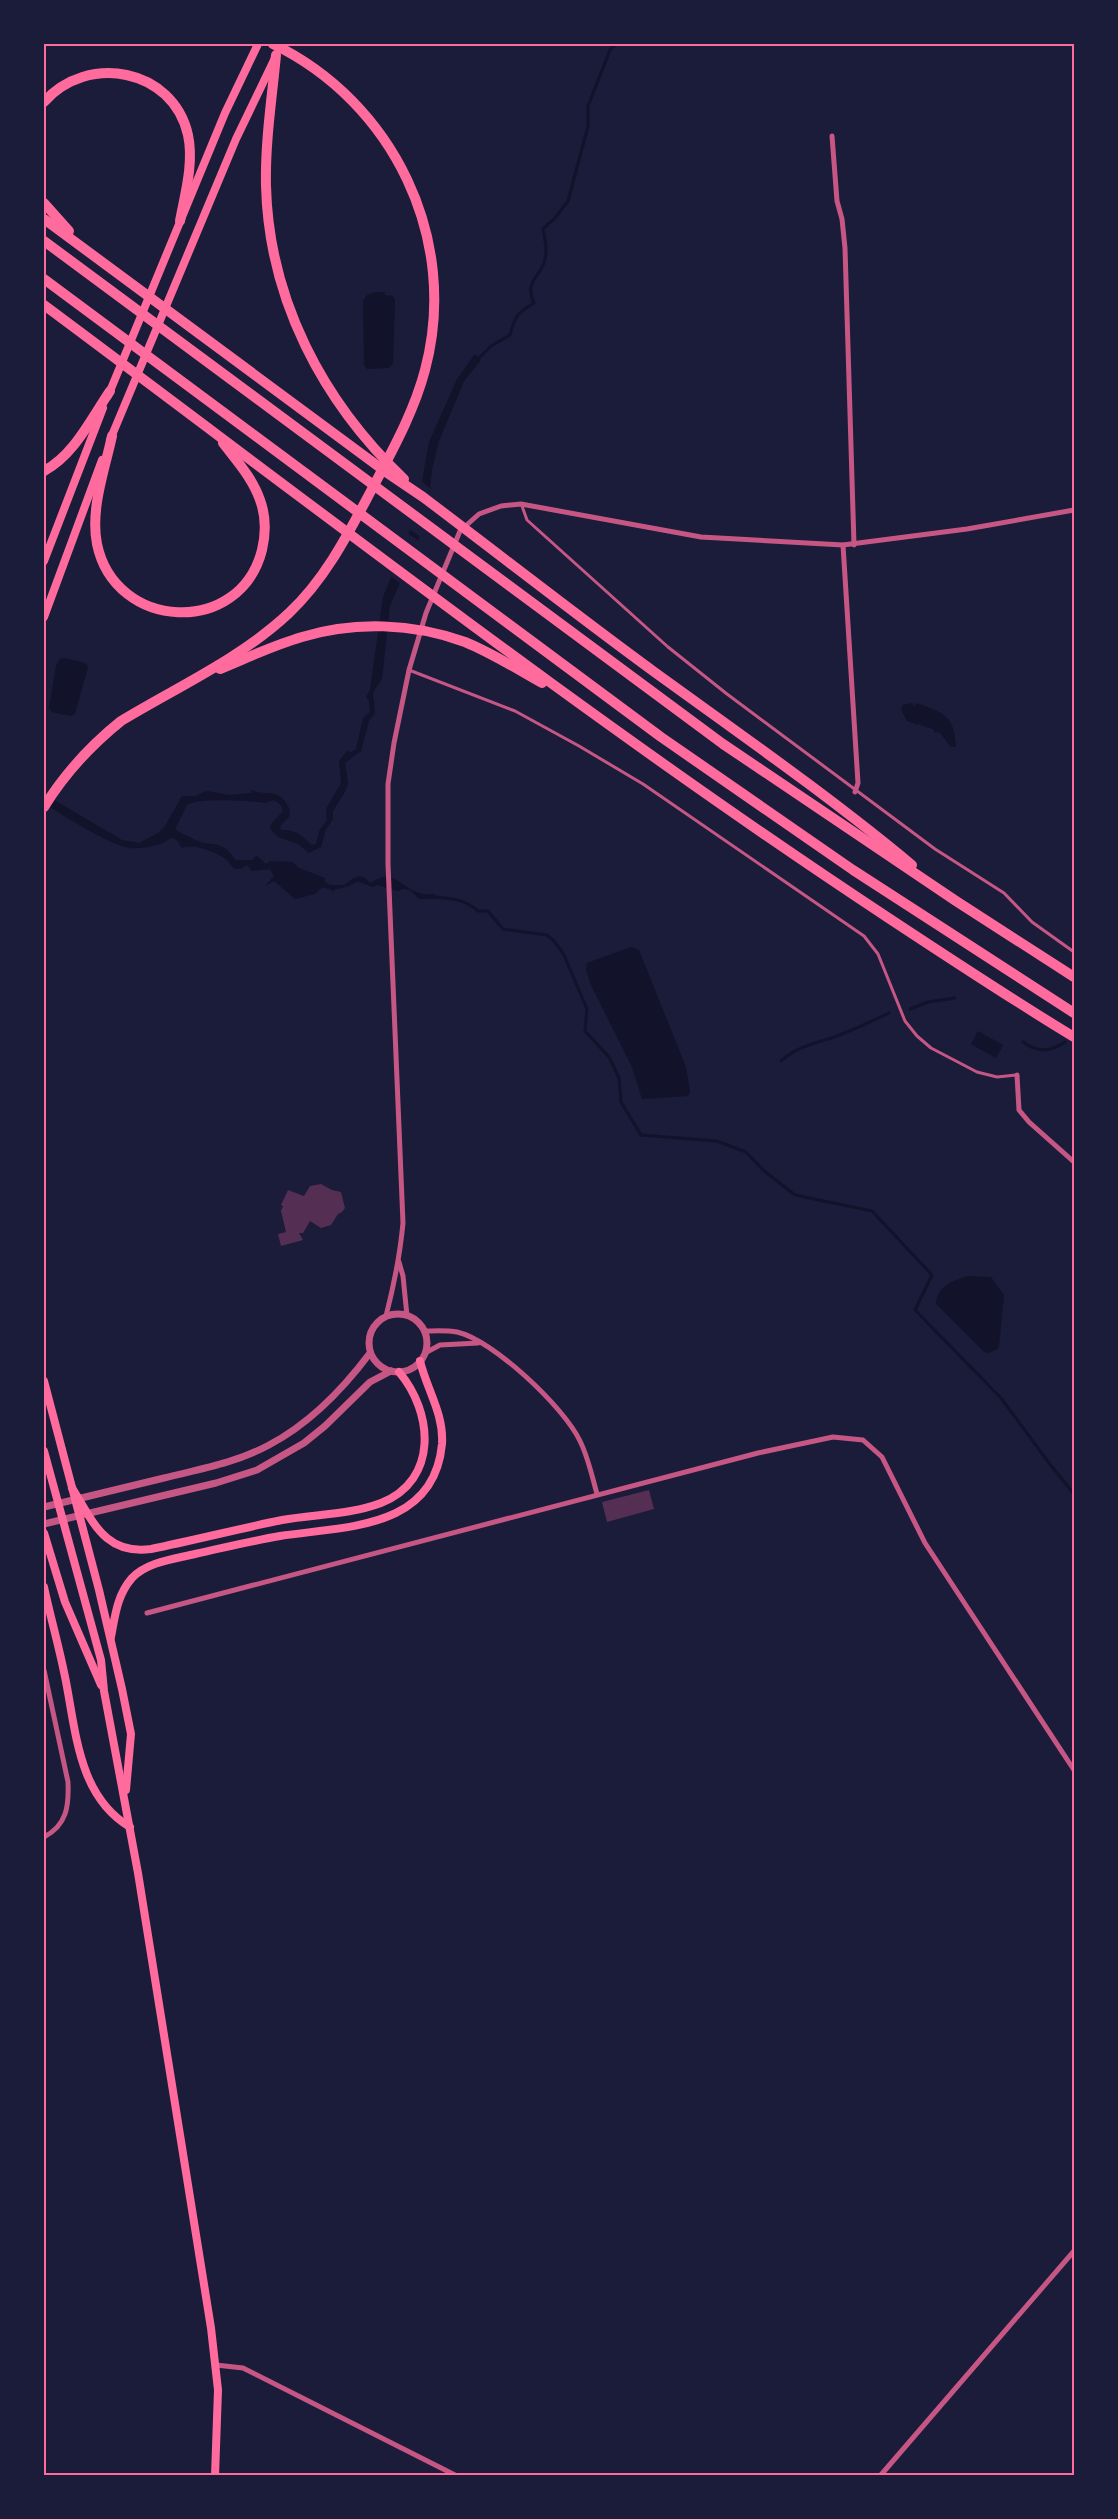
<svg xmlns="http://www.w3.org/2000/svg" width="1118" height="2519" viewBox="0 0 1118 2519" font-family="Lora,serif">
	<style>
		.water { fill: #12122b }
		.pier { fill: #1b1b3a }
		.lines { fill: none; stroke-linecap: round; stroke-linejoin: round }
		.stream { stroke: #12122b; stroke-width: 3 }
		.building { fill: #542f53 }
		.service { stroke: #c65784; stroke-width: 3 }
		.minor { stroke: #c65784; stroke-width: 5 }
		.tertiary { stroke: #c65784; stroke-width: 7 }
		.primary { stroke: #ff6b9d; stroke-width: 8 }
		.motorway { stroke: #ff6b9d; stroke-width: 10 }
		.neatline { fill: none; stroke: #ff6b9d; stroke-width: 2 }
	</style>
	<rect width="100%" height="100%" fill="#1b1b3a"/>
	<!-- water -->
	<g class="water">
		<path d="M375 292H385V295L393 296 395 300 393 364 389 368 367 369 364 365 363 301 367 295Z"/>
		<path d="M475 354 481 360 464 381 439 441 432 470 427 519 390 606 382 679 373 692 375 713 369 721 361 751 345 763 348 783 345 792 333 811V819L326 829 321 847 309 853 298 844 278 837 270 828 271 824 283 811 281 805 274 800 266 803C249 801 200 797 187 805L175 829C178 832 199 842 204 843 211 844 216 843 223 847 229 850 231 855 236 860H253L256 855 266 864 270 861 292 862 299 868 325 878V882L330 885H344C354 878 360 871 370 883 394 867 399 887 420 893 424 895 430 894 435 894V899H419L410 890 404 889 397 891 378 885 372 887 358 881 349 886 334 890 333 893 332 890 322 887 315 894 295 899 274 881 265 886 274 876 270 869 252 871 247 865 241 869H235C231 866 228 860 224 858 214 851 193 843 182 848 171 830 171 842 157 845 152 847 135 849 130 848 112 846 60 814 44 803V794L122 840 139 843 158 833 165 826 182 796H195L207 791 229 795 251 793 252 789 253 791C272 796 280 788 290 810L289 817 280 826 281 830C293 829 302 834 311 845L316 844 319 831 327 820 326 809 341 783 339 761 348 750 350 753 356 749 363 718 370 712 369 701 366 697 370 690 383 597 420 505 423 475 429 442 457 379Z"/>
		<path d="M65 658 85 663 88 667 75 714 71 716 52 712 49 708 56 666 60 659Z"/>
		<path d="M912 703 915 706 916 703C941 712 955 714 956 747H951L939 732 935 733 933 729 920 725 922 722 918 725 907 721 901 710 903 705Z"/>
		<path d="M631 947 639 950 686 1067 690 1092 688 1096 642 1099 631 1065 590 983 586 970 587 963Z"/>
		<path d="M978 1031 1003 1045 996 1058 971 1044Z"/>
		<path d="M967 1276 991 1277 1004 1295 999 1346 998 1349 989 1353 984 1352 936 1304C937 1286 952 1281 967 1276Z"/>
	</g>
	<!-- pier -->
	<g class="pier">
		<path d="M419 479 433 491 432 512 422 538 408 528 417 505Z"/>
		<path d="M406 532 420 542 402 585 389 575Z"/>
	</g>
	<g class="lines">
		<!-- stream -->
		<g class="stream">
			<path d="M478 359 491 346 510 335C515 316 517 313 534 303 525 282 537 280 544 263 548 251 545 240 543 229L555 218 568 201 588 126V106L610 50 616 44"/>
			<path d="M433 897C451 898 464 899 478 911H488L503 929 547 935 555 942 564 955 587 1009 585 1031 609 1057 619 1078 621 1102 641 1135 717 1141 746 1152 763 1170 795 1195 872 1211 932 1275 915 1310 1001 1398 1049 1463 1074 1494"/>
			<path d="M910 1009 928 1002 955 998"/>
			<path d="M1023 1042C1038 1053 1050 1052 1065 1042"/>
			<path d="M781 1061C798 1046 816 1043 837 1036 855 1029 873 1021 889 1013"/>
		</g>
	</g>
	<!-- building -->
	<g class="building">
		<path d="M321 1184 332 1190 341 1192 345 1208 342 1212 338 1214 331 1225 321 1228 310 1221 303 1233H299L303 1240 281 1246 278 1234 286 1232 281 1211 283 1206 281 1205 288 1190 304 1196 310 1186Z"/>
		<path d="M649 1490 654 1509 607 1522 602 1502Z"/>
	</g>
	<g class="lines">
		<!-- service -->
		<g class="service">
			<path d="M522 506 527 520 668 647 727 694 935 849 1004 893 1032 922 1074 952"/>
			<path d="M409 670 515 711 579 746 643 784 864 936 878 954 905 1021 917 1036 931 1048 977 1072 997 1077 1016 1075"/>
		</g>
		<!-- minor -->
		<g class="minor">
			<path d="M832 136 837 201 842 219 845 248 854 545"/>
			<path d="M843 545 858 783 855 792"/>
			<path d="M1017 1075 1019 1110 1029 1122 1074 1162"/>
			<path d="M399 1262 403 1276 407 1316"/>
			<path d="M386 1316C394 1285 400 1255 403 1223L388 864V784L394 743 409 670 426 613 460 531 479 514 501 506 521 504 701 537 843 545 967 529 1074 510"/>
			<path d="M424 1331C434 1331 446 1330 457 1332 493 1340 564 1407 580 1441 588 1457 592 1476 597 1494"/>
			<path d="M425 1353 440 1345 478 1343"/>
			<path d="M147 1613 758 1453 833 1437 863 1440 882 1457 925 1543 1074 1770"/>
			<path d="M44 1670 68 1782C69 1806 67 1825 44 1837"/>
			<path d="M216 2365 243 2368 457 2476"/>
			<path d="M880 2476 1074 2251"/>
		</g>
		<!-- tertiary -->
		<g class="tertiary">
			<circle cx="398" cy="1343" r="29"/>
			<path d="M44 1507C84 1497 124 1488 164 1478 200 1469 236 1463 269 1445 309 1424 343 1389 370 1353"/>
			<path d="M44 1524 216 1483 257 1470 304 1443 325 1426 370 1382 391 1371"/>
		</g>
		<!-- primary -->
		<g class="primary">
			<path d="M108 396 225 113 258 44"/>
			<path d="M110 440 236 139 275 58"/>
			<path d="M44 561 103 408"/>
			<path d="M44 617 102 460"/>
			<path d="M44 1381 99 1590 122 1689 131 1734 126 1790"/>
			<path d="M44 1451 101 1660 104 1691 138 1873 211 2328 218 2390 215 2476"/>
			<path d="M72 1488C93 1521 104 1555 151 1549 195 1540 238 1529 282 1520 315 1514 349 1515 381 1503 439 1480 433 1412 399 1372"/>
			<path d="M44 1533 65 1602 101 1685"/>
			<path d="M44 1587C50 1615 58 1643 64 1672 76 1726 76 1795 130 1827"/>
			<path d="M111 1637C115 1616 117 1595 132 1578 147 1562 174 1559 195 1554 223 1548 251 1541 280 1536 343 1526 434 1531 442 1444 444 1414 427 1390 420 1361"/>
		</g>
		<!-- motorway -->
		<g class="motorway">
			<path d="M276 55C272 98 265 142 266 186 269 300 323 402 404 479"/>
			<path d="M44 102C87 53 173 68 188 135 194 163 185 194 180 221"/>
			<path d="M44 203 69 231"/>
			<path d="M44 219 386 472 423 497C500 555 575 614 653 671 740 734 829 796 912 865"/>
			<path d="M44 241 723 744 956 901 1074 977"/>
			<path d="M44 279 661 737 853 870 1074 1013"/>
			<path d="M44 305C322 512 597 726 887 917 949 958 1011 999 1074 1037"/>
			<path d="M112 436C105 469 90 509 97 544 115 631 240 637 262 550 266 533 266 516 260 500 253 479 237 461 223 443"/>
			<path d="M44 471C74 455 91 419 110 391"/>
			<path d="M220 669C247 658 274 645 302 637 354 621 413 623 465 642 492 653 517 669 542 683"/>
			<path d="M44 807C65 773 90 746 121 721 177 687 240 659 289 613 326 578 348 534 372 489 392 451 414 412 425 370 460 239 393 102 273 44"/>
		</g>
	</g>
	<!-- border -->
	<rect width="1118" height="2519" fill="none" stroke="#1b1b3a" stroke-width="90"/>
	<rect x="45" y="45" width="1028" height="2429" class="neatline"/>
</svg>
